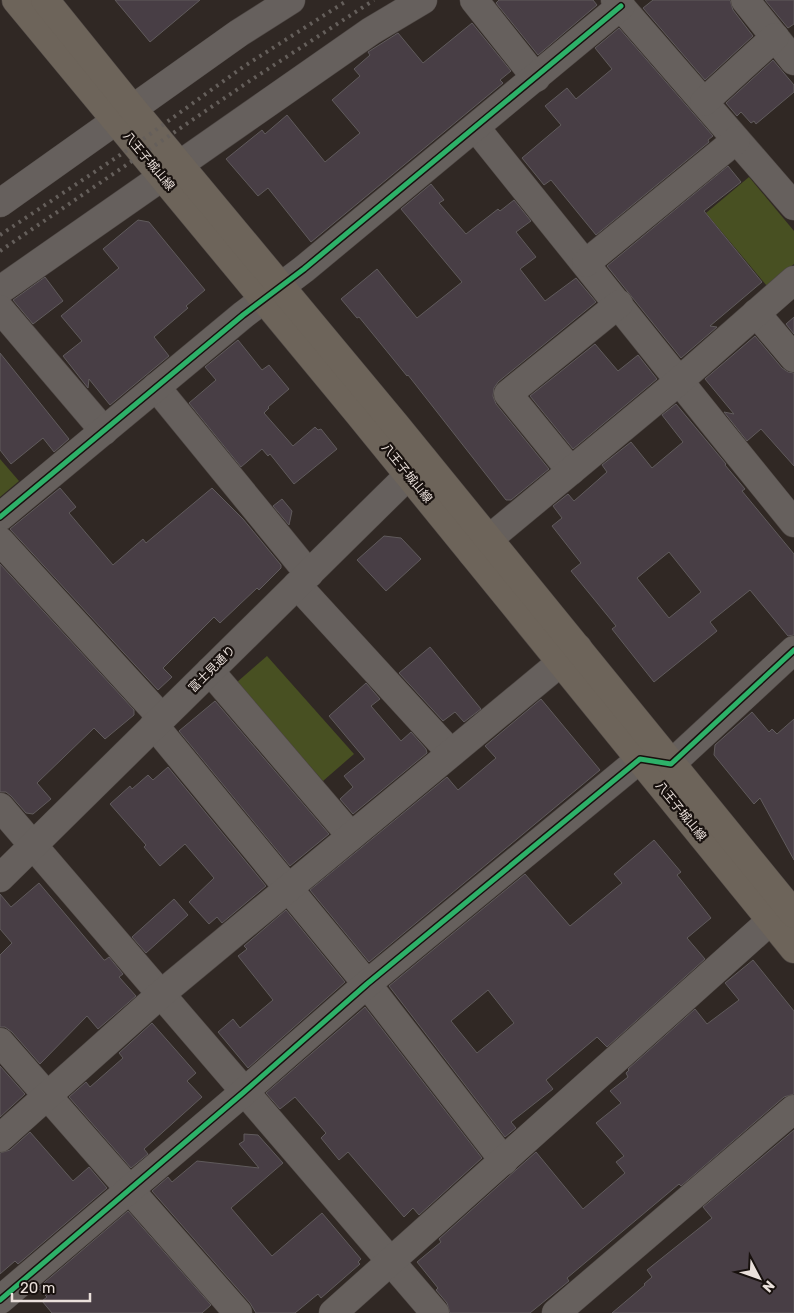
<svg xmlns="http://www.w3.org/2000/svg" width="794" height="1313" viewBox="0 0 794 1313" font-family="Rubik,'Noto Sans JP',sans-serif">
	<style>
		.green { fill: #485022 }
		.building { fill: #483e45; stroke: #605b5c; fill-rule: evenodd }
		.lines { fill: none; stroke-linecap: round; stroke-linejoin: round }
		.minor-casing { stroke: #4d4643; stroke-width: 29 }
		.major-casing { stroke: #4d4643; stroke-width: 29 }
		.minor { stroke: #66605d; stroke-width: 28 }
		.major { stroke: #6d645a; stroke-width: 28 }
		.rail { stroke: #655f5b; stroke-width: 4; stroke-dasharray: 2.5 5; stroke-linecap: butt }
		.cycleway-casing { stroke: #18110e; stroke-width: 8 }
		.cycleway { stroke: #2db169; stroke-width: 5 }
		.labels { text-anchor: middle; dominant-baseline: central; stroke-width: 4.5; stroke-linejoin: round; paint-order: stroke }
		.street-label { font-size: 12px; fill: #eae0db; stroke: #18110e }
	</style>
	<rect width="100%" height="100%" fill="#302824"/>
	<!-- green -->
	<g class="green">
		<path d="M749 177 794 231V264L767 286 706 213Z"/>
		<path d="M0 459 19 481 0 497Z"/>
		<path d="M267 656 354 754 323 781 236 683Z"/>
	</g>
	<!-- building -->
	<g class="building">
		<path d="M115 0H200L150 42Z"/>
		<path d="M499 0H593L597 5 538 55 496 3Z"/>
		<path d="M653 0H730L733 10 753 36 705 80 643 8Z"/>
		<path d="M765 0H794V24L788 28Z"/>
		<path d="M472 23 511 71 500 80 503 83 311 242 268 188 258 196 226 159 262 130 265 134 287 115 325 162 360 133 332 100 360 76 354 69 370 55 368 52 398 33 423 63Z"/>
		<path d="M619 28 713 136 708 140 709 142 596 235 551 180 544 185 522 158 561 125 545 106 567 88 576 99 612 69 595 48Z"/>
		<path d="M773 60 794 85V92L756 124 754 121 751 123 741 112 737 116 726 103Z"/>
		<path d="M728 166 741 182 704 211 762 282 710 326 717 327 681 358 607 266Z"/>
		<path d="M431 184 444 200 439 203 466 234 498 209 500 211 514 200 531 221 516 232 536 257 520 269 545 301 576 278 596 302 498 382 494 388 493 396 496 404 549 469 511 500H506L408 375 407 376 359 317 357 318 341 299 377 269 417 318 462 282 401 209Z"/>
		<path d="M138 220 149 222 205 290 186 306 188 308 154 337 169 356 110 405 89 379 88 388 63 356 82 341 61 316 119 268 103 249Z"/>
		<path d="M45 277 63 301 33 324 13 300Z"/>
		<path d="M794 317V334L786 324Z"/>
		<path d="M755 336 782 368 788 372 794 373V466L761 429 747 441 724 412 734 414 705 379Z"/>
		<path d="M238 340 262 370 269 365 289 389 268 407 269 408 264 413 293 446 315 427 318 430 321 429 337 449 294 484 270 454 268 456 262 449 241 467 189 403 216 380 205 367Z"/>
		<path d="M595 344 618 371 638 355 657 379 573 449 530 396Z"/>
		<path d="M0 353 69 439 54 452 43 438 11 464 0 450Z"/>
		<path d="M676 404 726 464 725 465 745 489 742 491 794 554V635L788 636 750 590 710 622 717 631 654 682 612 629 616 626 571 571 581 563 552 526 562 518 553 506 568 494 574 501 607 472 602 465 631 442 652 468 683 442 662 415ZM669 552 701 592 669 618 637 578Z"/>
		<path d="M60 488 76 507 69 513 113 565 143 539 146 543 212 488 243 519 281 565V568L259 590 257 588 220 623 214 617 163 668 172 677 158 690 10 529Z"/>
		<path d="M282 499 292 511 289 525 273 506Z"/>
		<path d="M384 536 401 538 421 559 386 591 357 560Z"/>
		<path d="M0 564 134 710V715L105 739 94 728 37 783 51 799 33 814 26 813 11 796 6 792H0Z"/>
		<path d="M430 647 481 709 464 722 455 712 443 721 399 673Z"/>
		<path d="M366 683 380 699 371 706 401 741 411 732 426 749 427 753 353 814 340 799 353 787 344 776 365 759 329 716Z"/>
		<path d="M541 699 600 770 369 962 310 890 447 777 458 790 496 758 485 746Z"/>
		<path d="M215 701 329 834 290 866 179 731Z"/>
		<path d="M752 712 769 732 772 729 777 734 794 719V860L760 798 754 804 714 755 715 745Z"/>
		<path d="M168 767 266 886 222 923 217 917 209 924 189 902 214 878 185 844 160 866 144 847 146 845 110 804 130 786 132 789 148 775 153 780Z"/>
		<path d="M654 840 681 872 677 875 711 918 687 938 705 959 607 1047 597 1037 546 1080 553 1089 511 1122 516 1128 505 1137 389 986 525 874 570 926 622 883 614 874ZM488 990 514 1023 477 1053 451 1021Z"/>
		<path d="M39 883 104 960H105L109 957 123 974 119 977 136 996 98 1029 87 1016 40 1064 12 1032 5 1027H0V955L12 943 0 929V894L11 907Z"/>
		<path d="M174 899 188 915 146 953 132 937Z"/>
		<path d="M286 910 345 982 248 1068 218 1032 233 1019 240 1028 273 1000 238 956 247 949 244 946Z"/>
		<path d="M753 960 794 1011V1094L784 1097 681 1186 679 1184 567 1278 569 1281 530 1313H450L447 1303 436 1290 438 1288 417 1262 441 1242 439 1239 536 1152 583 1209 625 1173 616 1162 624 1156 596 1123 621 1103 610 1091 628 1077 626 1073 629 1070 628 1069 695 1009 707 1024 739 1000 725 983Z"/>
		<path d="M365 1007 482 1158 419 1215 413 1208 404 1217 348 1152 339 1160 321 1138 326 1133 295 1097 280 1109 266 1093Z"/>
		<path d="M152 1023 196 1073 187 1081 202 1097 144 1149 148 1154 131 1168 69 1097 86 1082 90 1087 123 1058 119 1053Z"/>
		<path d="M0 1066 25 1094 0 1117Z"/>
		<path d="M794 1130V1313H612L645 1285 644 1284 652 1277 647 1270 712 1218 703 1207Z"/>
		<path d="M30 1132 73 1181 89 1167 107 1188 18 1264 15 1261 0 1274V1153L10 1150Z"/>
		<path d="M244 1134 258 1135 283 1163 231 1208 272 1256 322 1213 361 1259 358 1262 360 1264 321 1298 318 1294 295 1313H256L250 1303 152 1191 168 1177 172 1182 197 1161 259 1168 239 1144 244 1141Z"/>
		<path d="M128 1211 211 1305 202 1313H52L42 1301 47 1297 38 1288Z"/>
	</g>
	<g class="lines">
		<!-- minor casing -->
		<g class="minor-casing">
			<g id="minor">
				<path d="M474 0 536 78"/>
				<path d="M615 0 794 206"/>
				<path d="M745 0 794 61"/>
				<path d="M704 102 775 37"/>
				<path d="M476 128C582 259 687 392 794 523"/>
				<path d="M0 203 239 33 291 0"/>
				<path d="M586 263 736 140"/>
				<path d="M0 290 371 31 423 0"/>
				<path d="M0 309 104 431"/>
				<path d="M756 313 794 358"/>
				<path d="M156 387 309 574"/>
				<path d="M571 471 508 394 619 304"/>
				<path d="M0 517 243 315 304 269 621 6"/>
				<path d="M0 541 162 718"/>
				<path d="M472 553 678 382 794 280"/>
				<path d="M297 585 451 753"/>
				<path d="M210 671 351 836"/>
				<path d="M154 725 367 984 504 1161"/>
				<path d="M0 807 435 1313"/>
				<path d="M0 878 424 460"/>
				<path d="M0 1042 238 1313"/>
				<path d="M0 1138 161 994 578 648"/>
				<path d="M0 1300 244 1092 367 984 640 759 671 764 794 650"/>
				<path d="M333 1313 787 906"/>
				<path d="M556 1313 794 1109"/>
			</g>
		</g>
		<!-- major casing -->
		<g class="major-casing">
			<g id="major">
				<path d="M16 0 358 413 794 949"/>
				<path d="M45 0 133 109 395 424 794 914"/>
			</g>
		</g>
		<!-- minor -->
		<use href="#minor" class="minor"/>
		<!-- major -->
		<use href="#major" class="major"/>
		<!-- rail -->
		<g class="rail">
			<path d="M0 235 135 145 243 67 348 0"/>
			<path d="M0 251 251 80 374 0"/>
		</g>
		<!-- cycleway casing -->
		<g class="cycleway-casing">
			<g id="cycleway">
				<path d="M0 517 243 315 304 269 621 6"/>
				<path d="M0 1300 244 1092 367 984 640 759 671 764 794 650"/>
			</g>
		</g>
		<!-- cycleway -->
		<use href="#cycleway" class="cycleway"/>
	</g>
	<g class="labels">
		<!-- street labels -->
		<g class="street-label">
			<text transform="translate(149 161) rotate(50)">八王子城山線</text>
			<text transform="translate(407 473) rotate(51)">八王子城山線</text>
			<text transform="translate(212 669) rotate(-45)">富士見通り</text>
			<text transform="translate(681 811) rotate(51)">八王子城山線</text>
		</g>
	</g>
	<!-- north arrow -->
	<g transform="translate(759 1278) rotate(131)" stroke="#18110e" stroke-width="4" paint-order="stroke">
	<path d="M0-4L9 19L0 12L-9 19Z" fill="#eae0db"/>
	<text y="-8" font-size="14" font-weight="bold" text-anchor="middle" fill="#eae0db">N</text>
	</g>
	<!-- scale -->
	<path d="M12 1293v8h78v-8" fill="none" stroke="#eae0db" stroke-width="2.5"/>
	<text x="20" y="1293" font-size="15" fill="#eae0db" stroke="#18110e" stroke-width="4" paint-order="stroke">20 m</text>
</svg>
